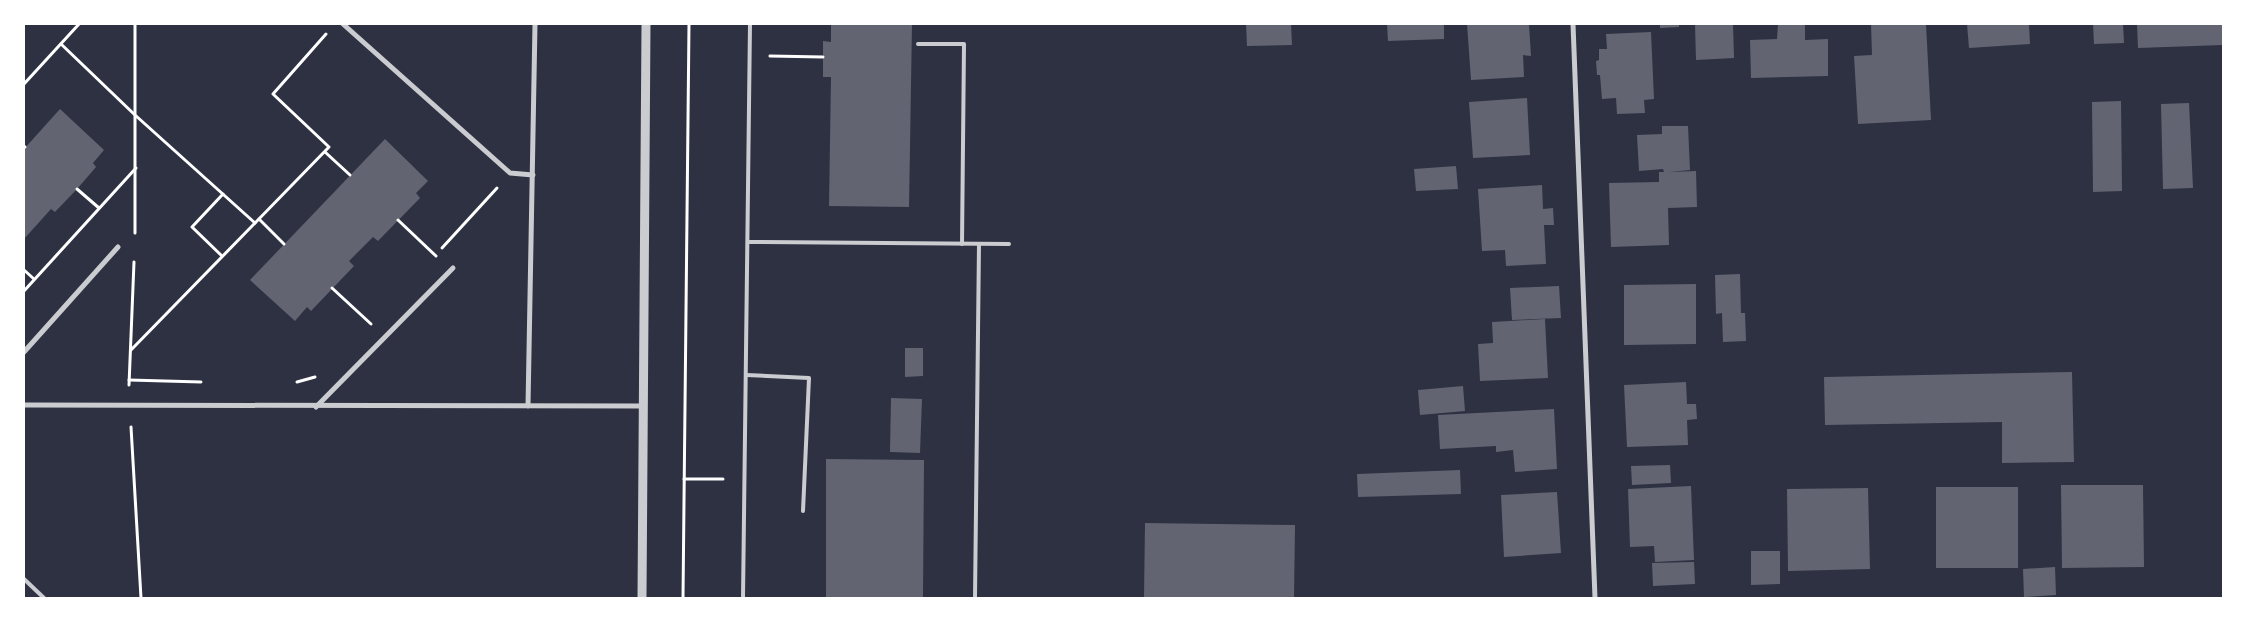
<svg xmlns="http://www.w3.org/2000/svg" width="2247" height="622" viewBox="0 0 2247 622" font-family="'IBM Plex Sans',sans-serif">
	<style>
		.building { fill: #626471 }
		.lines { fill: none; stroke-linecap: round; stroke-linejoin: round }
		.path { stroke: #fff; stroke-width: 3 }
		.service { stroke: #caccd0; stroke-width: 4 }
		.minor { stroke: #caccd0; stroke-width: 5 }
		.tertiary { stroke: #caccd0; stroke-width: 9 }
	</style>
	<rect width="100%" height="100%" fill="#2d3142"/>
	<!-- building -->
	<g class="building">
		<path d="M831 24H912L909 207 829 206 831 77H823V41L831 42Z"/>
		<path d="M1246 24H1291L1292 45 1247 46Z"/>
		<path d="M1387 24H1444V39L1388 41Z"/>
		<path d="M1467 24H1529L1531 56 1523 55 1524 77 1471 80Z"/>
		<path d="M1660 24H1679V27L1660 28Z"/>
		<path d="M1695 24H1733L1734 58 1696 60Z"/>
		<path d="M1778 24H1805V40L1828 39V76L1751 78 1750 40 1777 39Z"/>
		<path d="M1871 24H1926L1931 120 1858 124 1854 56 1872 55Z"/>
		<path d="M1967 24H2029L2030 44 1969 48Z"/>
		<path d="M2093 24H2123L2124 43 2094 44Z"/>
		<path d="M2137 24H2223V45L2138 48Z"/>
		<path d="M1651 32 1654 99 1644 100 1645 113 1617 114 1616 98 1602 99 1600 75H1597L1596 61 1599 60V49H1607L1606 34Z"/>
		<path d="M1527 98 1530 155 1473 158 1469 102Z"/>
		<path d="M2121 101 2122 191 2093 192 2092 102Z"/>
		<path d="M2189 103 2193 188 2163 189 2161 104Z"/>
		<path d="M60 109 104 150 93 163 96 167 77 189 55 212 51 209 24 239V149Z"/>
		<path d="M1662 126H1688L1690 170 1669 172 1696 171 1697 207 1668 208 1669 245 1611 247 1609 183 1659 182V172H1664L1663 169 1639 171 1637 135 1662 134Z"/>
		<path d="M385 139 428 181 416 193 420 198 378 241 373 237 349 261 354 266 311 311 307 307 295 321 250 280Z"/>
		<path d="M1456 166 1458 189 1416 191 1414 169Z"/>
		<path d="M1542 185 1543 209 1553 208 1554 225H1544L1546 264 1506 266 1505 250 1482 251 1478 189Z"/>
		<path d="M1740 274 1741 313H1745L1746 341 1723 342 1722 313 1716 314 1715 275Z"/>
		<path d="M1696 284V344L1624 345V285Z"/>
		<path d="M1559 286 1561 318 1512 320 1510 288Z"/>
		<path d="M1545 319 1548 378 1480 381 1478 344 1493 343 1492 322Z"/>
		<path d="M905 348H923V376L905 377Z"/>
		<path d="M2072 372 2074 462 2002 463V422L1825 425 1824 377Z"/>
		<path d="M1686 382 1687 404H1696L1697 419 1687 420 1688 445 1627 447 1624 385Z"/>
		<path d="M1463 386 1465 411 1420 415 1418 390Z"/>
		<path d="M891 398 922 399 920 453 890 452Z"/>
		<path d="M1554 409 1557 469 1515 472 1513 450 1496 452V446L1440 449 1438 415Z"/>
		<path d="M826 459 924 460 923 598H826Z"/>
		<path d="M1670 465 1671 483 1632 485 1631 466Z"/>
		<path d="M1460 470 1461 494 1358 497 1357 474Z"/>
		<path d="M2061 485H2143L2144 567 2062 568Z"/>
		<path d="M1691 486 1694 560 1655 562 1654 546 1630 547 1628 489Z"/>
		<rect x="1936" y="487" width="82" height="81"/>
		<path d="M1868 488 1870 569 1788 571 1787 489Z"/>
		<path d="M1557 492 1561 553 1504 557 1501 495Z"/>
		<path d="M1145 523 1295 525 1294 598H1144Z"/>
		<path d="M1751 551H1780V584L1751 585Z"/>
		<path d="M1694 562 1695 584 1653 586 1652 563Z"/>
		<path d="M2055 567 2056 595 2024 597 2023 569Z"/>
	</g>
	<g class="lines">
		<!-- path -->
		<g class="path">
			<path d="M135 24V233"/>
			<path d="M61 44 135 115 255 223 329 147 273 94 326 34"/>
			<path d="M770 56 823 57"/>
			<path d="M24 84 79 24"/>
			<path d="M24 146 25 147"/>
			<path d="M325 152 350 175"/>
			<path d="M77 189 99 208"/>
			<path d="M259 219 284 244"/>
			<path d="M398 220 436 256"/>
			<path d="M442 248 497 188"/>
			<path d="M222 256 192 227 223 194"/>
			<path d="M24 270 34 279"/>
			<path d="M332 288 371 324"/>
			<path d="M24 291 136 168"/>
			<path d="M131 350 255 223"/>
			<path d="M129 380 201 382"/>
			<path d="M297 382 315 377"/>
			<path d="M129 385 134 262"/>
			<path d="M131 427 141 598"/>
			<path d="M684 479H723"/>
			<path d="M683 598 689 24"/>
		</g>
		<!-- service -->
		<g class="service">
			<path d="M918 44H964L962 244"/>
			<path d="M748 242 1009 244"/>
			<path d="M746 375 809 378 803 511"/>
			<path d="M24 579 44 598"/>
			<path d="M743 598 750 24"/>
			<path d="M975 598 979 244"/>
		</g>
		<!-- minor -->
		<g class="minor">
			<path d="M343 24 510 173 533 175"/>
			<path d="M1573 24 1595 598"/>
			<path d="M24 352 118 247"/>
			<path d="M24 405 642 406"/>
			<path d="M528 406 535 24"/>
			<path d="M316 407 453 268"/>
		</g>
		<!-- tertiary -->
		<path class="tertiary" d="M642 598 646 24"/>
	</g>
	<!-- border -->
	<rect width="2247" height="622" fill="none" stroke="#ffffff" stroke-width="50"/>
</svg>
